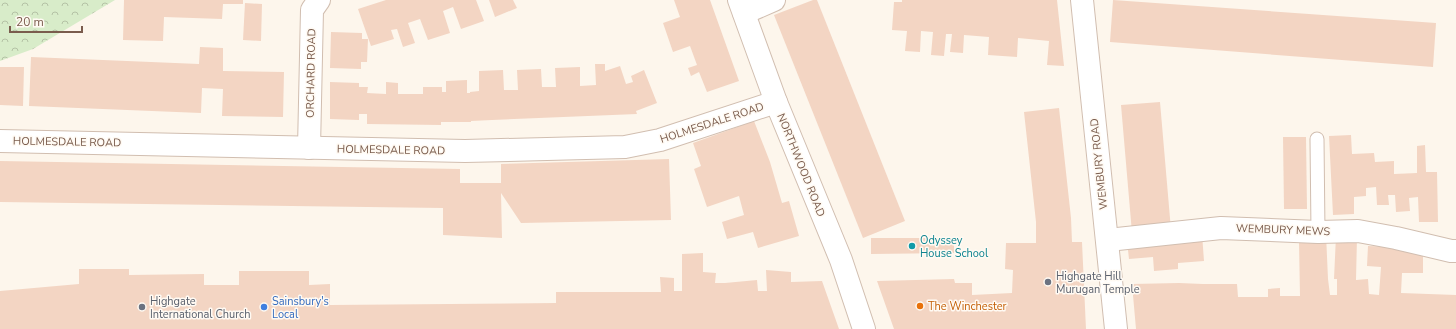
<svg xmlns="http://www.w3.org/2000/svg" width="1456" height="329" viewBox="0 0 1456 329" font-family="'Nunito Sans',sans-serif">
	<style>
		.forest { fill: url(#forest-crowns) }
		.building { fill: #f3d5c3 }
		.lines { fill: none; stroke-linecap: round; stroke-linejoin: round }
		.lane-casing { stroke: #d1beb0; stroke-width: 15 }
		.street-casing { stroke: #d1beb0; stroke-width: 24 }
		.lane { stroke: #fff; stroke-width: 13 }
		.street { stroke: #fff; stroke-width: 22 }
		.culture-dot { fill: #0f9aa8; stroke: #fffaf3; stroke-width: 1.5 }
		.worship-dot { fill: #6b7280; stroke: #fffaf3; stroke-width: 1.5 }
		.food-dot { fill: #e8710a; stroke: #fffaf3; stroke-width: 1.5 }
		.shop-dot { fill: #3f7fe0; stroke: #fffaf3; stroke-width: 1.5 }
		.labels { text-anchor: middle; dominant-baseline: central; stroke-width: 3; stroke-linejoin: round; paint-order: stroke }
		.street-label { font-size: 11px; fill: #7a5c4d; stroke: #fffaf3 }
		.culture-label { font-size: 11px; fill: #0d838f; stroke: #fffaf3; text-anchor: start }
		.worship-label { font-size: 11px; fill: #5b616d; stroke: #fffaf3; text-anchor: start }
		.shop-label { font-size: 11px; fill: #366cbe; stroke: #fffaf3; text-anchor: start }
		.food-label { font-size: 11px; fill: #c56008; stroke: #fffaf3; text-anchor: start }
	</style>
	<defs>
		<pattern id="forest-crowns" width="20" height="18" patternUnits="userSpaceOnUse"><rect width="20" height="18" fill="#d8ecc9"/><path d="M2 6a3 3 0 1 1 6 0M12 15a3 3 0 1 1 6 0" fill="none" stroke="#b4c2a5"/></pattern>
	</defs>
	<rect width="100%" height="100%" fill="#fdf6ec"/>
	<!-- forest -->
	<path class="forest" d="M0 0H115L33 49 0 61Z"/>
	<!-- building -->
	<g class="building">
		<path d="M124 0H243V4H223L222 19 164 17 163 41 123 40Z"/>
		<path d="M386 0H476L484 21 461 29 453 7 443 11 450 33 428 40 420 19 408 23 415 43 403 47 397 29 391 30 394 39 371 46 358 9Z"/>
		<path d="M489 0H513L517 8 495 17Z"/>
		<path d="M674 0H710L739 81 707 92 699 72 691 76 688 68 697 65 690 46 673 52 663 23 680 17Z"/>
		<path d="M813 0H817L905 221 863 238 774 15Z"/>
		<path d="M902 0H1057L1064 66 1047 65 1049 41 1029 39 1018 38 1017 57 988 55 989 37 964 35 963 53 950 52 952 34H946L944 56 931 55 933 32 921 31 920 52 905 51 907 31 892 30 894 2H902Z"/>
		<path d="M1113 0 1436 23 1433 67 1110 42Z"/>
		<path d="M245 3 262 4 261 41 243 40Z"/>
		<path d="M331 32 362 33V39H368L367 62H361V69L330 68Z"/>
		<path d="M200 47 223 48V71L284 72 283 117 222 116 223 89 202 88 201 113 29 106 31 57 199 64Z"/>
		<path d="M595 64H605V71L620 66 626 84 633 82 631 76 644 70 657 103 636 111 637 114 492 120 471 121V122H441V125L367 124V114H359V120L330 119V82L359 83V87H368L367 93 386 94V82L398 83V94H423V87H442V92H446V81L467 80V93H470V92L479 91V71L503 70 504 90H518L517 70 541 69 542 87H556L555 68 580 67V86L596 85Z"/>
		<path d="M0 67H24L23 106 0 105Z"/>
		<path d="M1160 102 1171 230 1132 233 1121 105Z"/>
		<path d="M1059 108 1071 218 1072 242H1082L1086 329H894L877 281 954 279 955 283H972V295L1012 293 1013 270 1005 269 1006 243H1036V222L1024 112Z"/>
		<path d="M754 121 770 162 782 203 789 201 799 236 758 248 753 232 727 239 722 222 744 215 739 196 707 207 694 169 701 166 693 143Z"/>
		<path d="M1351 135 1352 154 1374 153 1375 162 1394 161V174L1417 173V146L1425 145 1426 172H1437L1438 222H1419L1418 197 1409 198 1410 211 1396 212 1395 195H1388L1389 205H1377L1376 187 1366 188V196L1354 197V214L1333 215 1329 136Z"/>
		<path d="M1283 137H1306L1307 209H1284Z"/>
		<path d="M669 159 671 220 521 223 501 193 502 238 443 235V208L0 202V161L460 169V183H501V164Z"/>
		<path d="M1202 234 1204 261 1178 263V269L1154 271 1153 257 1129 259 1127 241Z"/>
		<path d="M1326 234 1328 279 1330 295H1337V279H1334L1336 236 1357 237 1356 280 1368 279 1369 294 1379 295 1381 267 1367 266 1368 246 1423 248V273H1402L1401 293 1456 295V329H1136L1132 284 1179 283 1203 284H1237L1238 297H1268V289L1280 288V296H1300L1299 242Z"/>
		<path d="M871 238H954V253L871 254Z"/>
		<path d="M703 253V272L716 273 715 283H725L757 280 758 291H767L766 270 791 272V282L822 281 839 329H0V291L79 284V269H129V275L204 274V285H239V271H309V285L330 284V305L556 303V292H661L660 277 674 278V291H682V254Z"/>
	</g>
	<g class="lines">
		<!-- lane casing -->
		<g class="lane-casing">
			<path id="lane" d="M1317 139 1318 232"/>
		</g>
		<!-- street casing -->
		<g class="street-casing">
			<g id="street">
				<path d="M739 0 776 102 841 260 864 329"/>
				<path d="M1082 0 1116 329"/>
				<path d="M744 13 774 0"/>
				<path d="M0 141 465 151 625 147 660 140 776 102"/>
				<path d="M309 148 312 10 319 0"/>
				<path d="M1108 240 1221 228 1318 232 1358 231 1396 238 1451 251H1456"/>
			</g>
		</g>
		<!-- lane -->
		<use href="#lane" class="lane"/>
		<!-- street -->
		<use href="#street" class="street"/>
	</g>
	<!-- markers -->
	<circle class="culture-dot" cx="912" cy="246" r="4"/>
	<g class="worship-dot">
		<circle cx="1048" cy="282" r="4"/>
		<circle cx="142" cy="307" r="4"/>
	</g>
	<circle class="food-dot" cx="920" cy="306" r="4"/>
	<circle class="shop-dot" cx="264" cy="307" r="4"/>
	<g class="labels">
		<!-- street labels -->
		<g class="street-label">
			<text transform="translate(311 73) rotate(-89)">ORCHARD ROAD</text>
			<text transform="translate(712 123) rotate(-18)">HOLMESDALE ROAD</text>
			<text transform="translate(67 142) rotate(1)">HOLMESDALE ROAD</text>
			<text transform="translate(391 150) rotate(1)">HOLMESDALE ROAD</text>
			<text transform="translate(1099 164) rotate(-96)">WEMBURY ROAD</text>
			<text transform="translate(801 165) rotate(68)">NORTHWOOD ROAD</text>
			<text transform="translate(1283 230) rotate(2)">WEMBURY MEWS</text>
		</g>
		<!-- culture labels -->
		<g class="culture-label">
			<text x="920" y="240">Odyssey<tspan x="920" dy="13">House School</tspan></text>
		</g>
		<!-- worship labels -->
		<g class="worship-label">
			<text x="1056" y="276">Highgate Hill<tspan x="1056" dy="13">Murugan Temple</tspan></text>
			<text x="150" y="301">Highgate<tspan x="150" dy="13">International Church</tspan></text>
		</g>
		<!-- shop labels -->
		<g class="shop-label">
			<text x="272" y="301">Sainsbury's<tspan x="272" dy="13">Local</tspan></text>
		</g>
		<!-- food labels -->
		<g class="food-label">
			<text x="928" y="306">The Winchester</text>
		</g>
	</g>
	<!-- scale -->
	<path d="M10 26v6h72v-6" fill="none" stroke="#7a5c4d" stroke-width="2"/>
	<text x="16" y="26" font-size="12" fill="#7a5c4d" stroke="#fffaf3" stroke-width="3" paint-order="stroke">20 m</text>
</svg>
